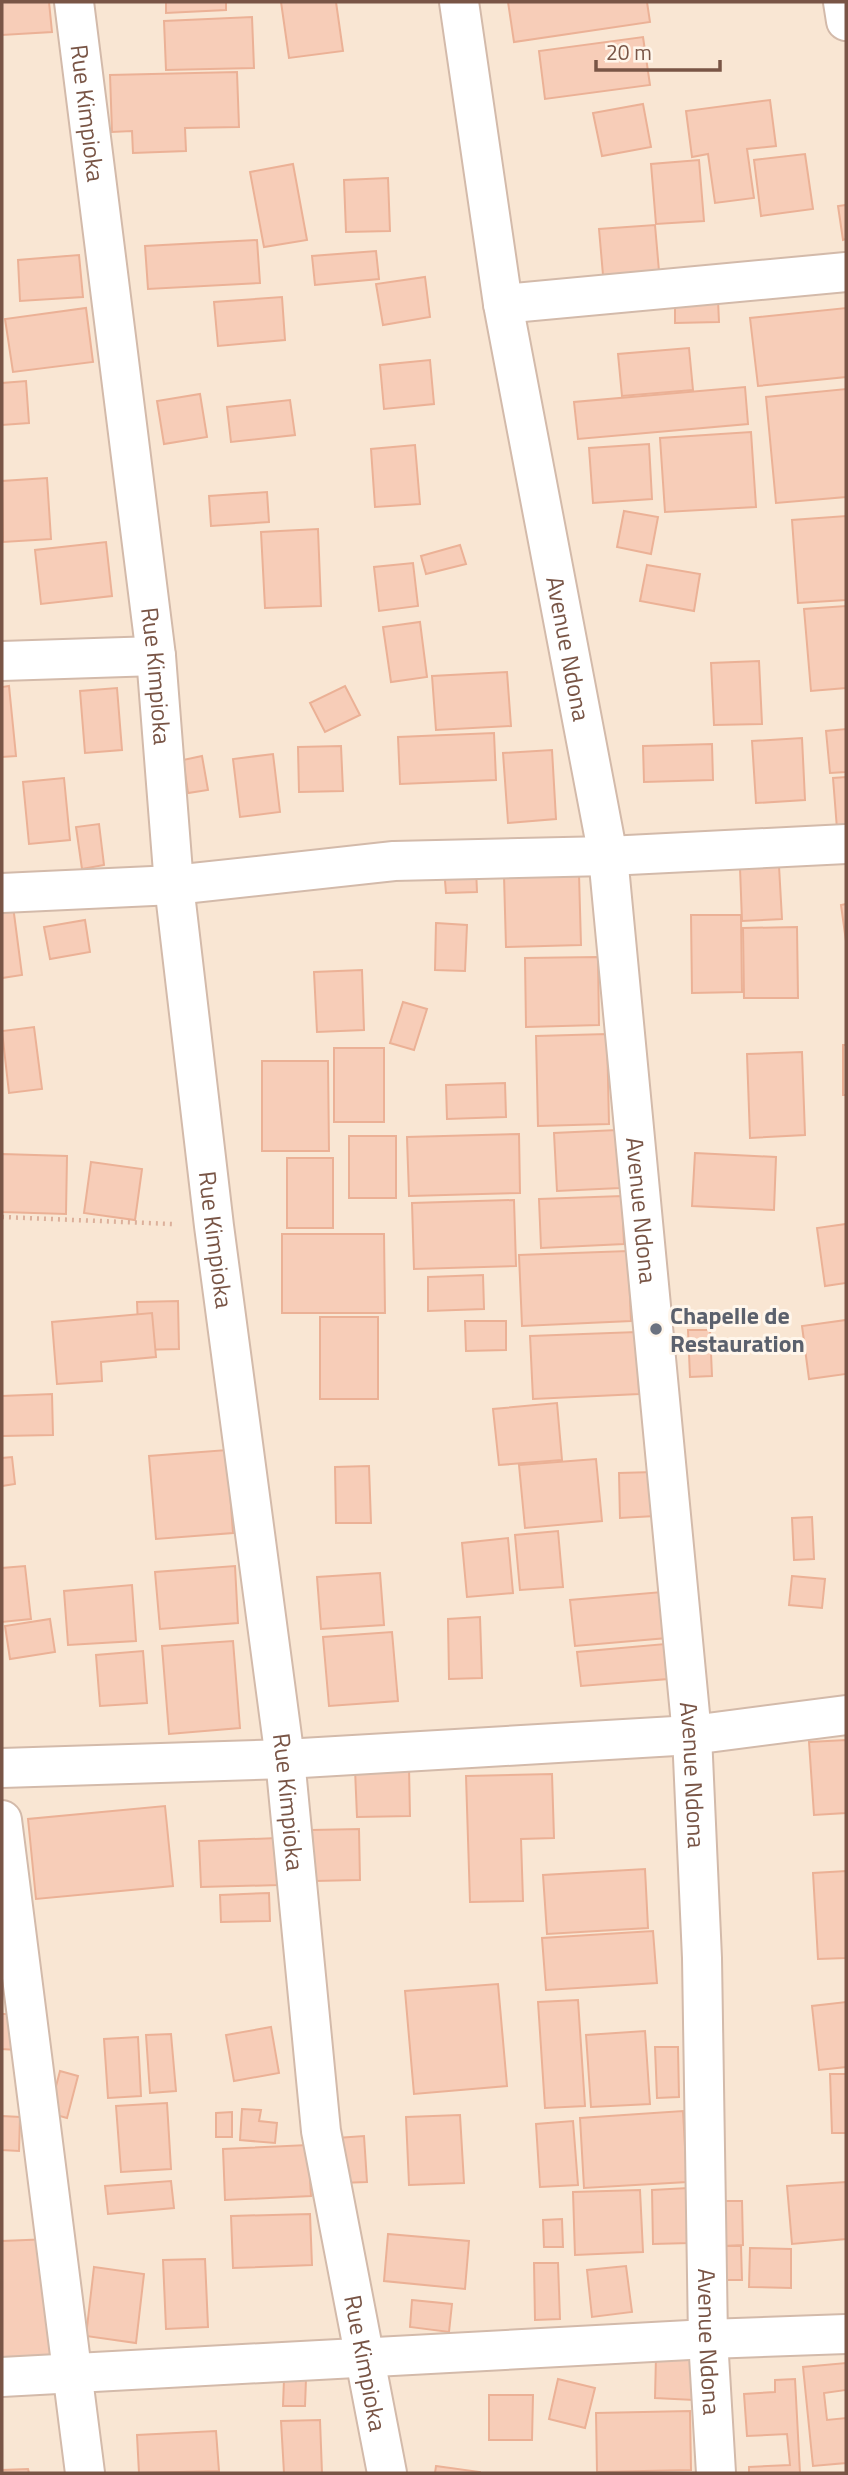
<svg xmlns="http://www.w3.org/2000/svg" width="848" height="2475" viewBox="0 0 848 2475" font-family="'Titillium Web',sans-serif">
	<style>
		.residential { fill: #f9e6d3 }
		.building { fill: #f7cdb8; stroke: #ebb196; stroke-width: 2 }
		.lines { fill: none; stroke-linecap: round; stroke-linejoin: round }
		.street-casing { stroke: #d3baaa; stroke-width: 42 }
		.path { stroke: #dcb09b; stroke-width: 4.5; stroke-dasharray: 2 5; stroke-linecap: butt }
		.street { stroke: #fff; stroke-width: 38 }
		.worship-dot { fill: #6b7280; stroke: #fff6eb; stroke-width: 2.5 }
		.labels { text-anchor: middle; dominant-baseline: central; stroke-width: 6; stroke-linejoin: round; paint-order: stroke }
		.street-label { font-size: 24px; fill: #795546; stroke: #fff6eb }
		.worship-label { font-size: 24px; font-weight: bold; fill: #5b616d; stroke: #fff6eb; text-anchor: start }
	</style>
	<rect width="100%" height="100%" fill="#fef2e3"/>
	<!-- residential -->
	<rect class="residential" x="2" y="2" width="844" height="2471"/>
	<!-- building -->
	<g class="building">
		<path d="M2 2H49L52 32 2 35Z"/>
		<path d="M166 2H226V10L166 13Z"/>
		<path d="M281 2H336L343 51 289 58Z"/>
		<path d="M508 2H647L650 22 514 42Z"/>
		<path d="M252 17 254 68 166 70 164 21Z"/>
		<path d="M643 37 650 85 545 99 539 51Z"/>
		<path d="M237 72 239 127 185 128 186 151 133 153 132 131 112 132 110 75Z"/>
		<path d="M770 100 776 146 747 149 754 198 715 203 708 154 692 157 686 111Z"/>
		<path d="M643 104 651 147 602 156 593 113Z"/>
		<path d="M805 154 813 209 761 216 754 160Z"/>
		<path d="M699 160 704 221 656 224 651 164Z"/>
		<path d="M293 164 307 240 264 247 250 172Z"/>
		<path d="M388 178 390 231 346 232 344 180Z"/>
		<path d="M846 205V239L843 240 838 206Z"/>
		<path d="M655 225 659 271 603 275 599 229Z"/>
		<path d="M257 240 260 283 148 289 145 246Z"/>
		<path d="M376 251 379 279 315 285 312 256Z"/>
		<path d="M79 255 83 297 20 301 18 260Z"/>
		<path d="M425 277 430 317 383 325 376 284Z"/>
		<path d="M282 297 285 340 218 346 214 302Z"/>
		<path d="M718 300 719 322 675 323V301Z"/>
		<path d="M86 308 93 362 13 372 5 319Z"/>
		<path d="M846 308V377L758 386 750 318Z"/>
		<path d="M689 348 693 390 622 396 618 354Z"/>
		<path d="M430 360 434 404 384 409 380 365Z"/>
		<path d="M26 381 29 423 2 425V383Z"/>
		<path d="M745 387 748 424 578 439 574 402Z"/>
		<path d="M846 389V497L776 503 766 397Z"/>
		<path d="M200 394 207 437 164 444 157 401Z"/>
		<path d="M290 400 295 435 231 442 227 407Z"/>
		<path d="M751 432 756 507 665 512 660 438Z"/>
		<path d="M649 444 652 499 593 503 589 448Z"/>
		<path d="M415 445 420 504 375 507 371 449Z"/>
		<path d="M47 478 51 539 3 542 2 481Z"/>
		<path d="M267 492 269 522 211 526 209 496Z"/>
		<path d="M624 511 658 517 651 554 617 547Z"/>
		<path d="M846 516V600L798 603 792 520Z"/>
		<path d="M318 529 321 606 265 608 261 532Z"/>
		<path d="M106 542 112 596 41 604 35 550Z"/>
		<path d="M460 545 466 564 426 574 421 556Z"/>
		<path d="M413 563 418 606 379 611 374 567Z"/>
		<path d="M647 565 700 574 694 611 640 601Z"/>
		<path d="M846 606V688L811 691 804 609Z"/>
		<path d="M420 622 427 677 391 682 383 627Z"/>
		<path d="M759 661 762 724 714 725 711 663Z"/>
		<path d="M507 672 511 726 436 730 432 676Z"/>
		<path d="M9 686 16 756 2 757V687Z"/>
		<path d="M345 686 360 715 325 732 310 703Z"/>
		<path d="M117 688 122 750 85 753 80 691Z"/>
		<path d="M846 729V772L830 773 826 731Z"/>
		<path d="M494 733 496 780 400 784 398 737Z"/>
		<path d="M802 738 805 800 756 803 752 741Z"/>
		<path d="M712 744 713 780 644 782 643 746Z"/>
		<path d="M341 746 343 791 299 792 298 747Z"/>
		<path d="M552 750 556 819 508 823 503 753Z"/>
		<path d="M273 754 280 812 240 817 233 759Z"/>
		<path d="M202 756 208 790 188 793 183 760Z"/>
		<path d="M846 777V828L837 829 833 778Z"/>
		<path d="M64 778 70 840 29 844 23 782Z"/>
		<path d="M99 824 104 865 82 869 76 827Z"/>
		<path d="M779 866 782 919 742 921 740 868Z"/>
		<path d="M476 868 477 892 446 893 444 869Z"/>
		<path d="M579 874 581 945 506 947 504 876Z"/>
		<path d="M846 904V941L841 905Z"/>
		<path d="M13 906 22 975 2 978V907Z"/>
		<path d="M691 915H741L742 992 692 993Z"/>
		<path d="M85 920 90 952 50 959 44 927Z"/>
		<path d="M436 923 467 925 465 971 435 970Z"/>
		<path d="M797 927 798 998H744L743 928Z"/>
		<path d="M598 957 599 1025 526 1027 525 958Z"/>
		<path d="M362 970 364 1030 317 1032 314 972Z"/>
		<path d="M403 1002 427 1009 414 1050 390 1043Z"/>
		<path d="M34 1027 42 1089 9 1093 2 1031Z"/>
		<path d="M607 1034 609 1124 538 1126 536 1036Z"/>
		<rect x="843" y="1045" width="3" height="50"/>
		<rect x="334" y="1048" width="50" height="74"/>
		<path d="M802 1052 805 1135 750 1138 747 1054Z"/>
		<path d="M262 1061H328L329 1151H262Z"/>
		<path d="M505 1083 506 1117 447 1119 446 1085Z"/>
		<path d="M617 1130 620 1188 557 1191 554 1133Z"/>
		<path d="M519 1134 520 1193 409 1196 407 1137Z"/>
		<rect x="349" y="1136" width="47" height="62"/>
		<path d="M695 1153 776 1157 774 1210 692 1206Z"/>
		<path d="M2 1154 67 1156 66 1214 2 1212Z"/>
		<rect x="287" y="1158" width="46" height="70"/>
		<path d="M91 1162 142 1169 135 1220 84 1213Z"/>
		<path d="M622 1196 624 1244 541 1248 539 1199Z"/>
		<path d="M514 1200 516 1266 414 1269 412 1203Z"/>
		<path d="M846 1224V1283L825 1286 817 1228Z"/>
		<path d="M282 1234H384L385 1313H282Z"/>
		<path d="M628 1251 631 1321 522 1326 519 1255Z"/>
		<path d="M483 1275 484 1309 428 1311V1277Z"/>
		<path d="M178 1301 179 1349 139 1350 137 1302Z"/>
		<path d="M152 1313 156 1357 101 1362 102 1381 57 1384 52 1322Z"/>
		<rect x="320" y="1317" width="58" height="82"/>
		<path d="M846 1320V1374L809 1379 802 1326Z"/>
		<path d="M465 1321H506V1350L466 1351Z"/>
		<path d="M688 1330H710L712 1376 690 1377Z"/>
		<path d="M637 1332 639 1394 533 1399 530 1336Z"/>
		<path d="M52 1394 53 1435 2 1436V1396Z"/>
		<path d="M557 1403 562 1460 499 1465 493 1409Z"/>
		<path d="M227 1450 233 1533 156 1539 149 1456Z"/>
		<path d="M12 1457 15 1484 2 1486V1458Z"/>
		<path d="M596 1459 602 1521 525 1528 519 1465Z"/>
		<path d="M369 1466 371 1523H336L335 1467Z"/>
		<path d="M654 1472 655 1516 620 1518 619 1473Z"/>
		<path d="M812 1517 814 1559 794 1560 792 1518Z"/>
		<path d="M558 1531 563 1587 520 1590 515 1535Z"/>
		<path d="M508 1538 513 1593 467 1597 462 1543Z"/>
		<path d="M25 1566 31 1619 2 1622V1568Z"/>
		<path d="M235 1566 238 1623 160 1629 155 1572Z"/>
		<path d="M380 1573 384 1625 321 1629 317 1577Z"/>
		<path d="M792 1576 825 1579 822 1608 789 1605Z"/>
		<path d="M132 1585 136 1641 68 1645 64 1591Z"/>
		<path d="M662 1592 667 1638 575 1646 570 1600Z"/>
		<path d="M480 1617 482 1678 449 1679 448 1619Z"/>
		<path d="M50 1619 55 1652 10 1659 5 1626Z"/>
		<path d="M392 1632 398 1701 329 1706 323 1637Z"/>
		<path d="M233 1641 240 1728 169 1734 162 1646Z"/>
		<path d="M665 1644 668 1679 581 1686 577 1652Z"/>
		<path d="M143 1651 147 1703 100 1706 96 1655Z"/>
		<path d="M846 1740V1813L814 1815 809 1742Z"/>
		<path d="M409 1767 410 1816 357 1817 355 1769Z"/>
		<path d="M552 1774 554 1838 521 1839 523 1901 470 1902 466 1776Z"/>
		<path d="M165 1806 173 1886 36 1899 28 1819Z"/>
		<path d="M359 1829 360 1880 314 1881 312 1830Z"/>
		<path d="M277 1838 279 1885 201 1887 199 1841Z"/>
		<path d="M645 1869 648 1928 547 1934 543 1875Z"/>
		<path d="M846 1871V1958L818 1959 813 1873Z"/>
		<path d="M269 1893 270 1921 221 1922 220 1895Z"/>
		<path d="M653 1931 657 1983 546 1990 542 1938Z"/>
		<path d="M498 1984 507 2086 414 2094 405 1991Z"/>
		<path d="M578 2000 585 2106 545 2108 538 2002Z"/>
		<path d="M846 2002V2067L819 2070 812 2006Z"/>
		<path d="M2 2014H17L16 2050 2 2049Z"/>
		<path d="M271 2027 279 2073 234 2081 226 2035Z"/>
		<path d="M645 2031 650 2104 591 2107 586 2035Z"/>
		<path d="M171 2034 176 2091 150 2093 146 2035Z"/>
		<path d="M138 2037 141 2096 108 2098 104 2039Z"/>
		<path d="M655 2047H678L679 2097 657 2098Z"/>
		<path d="M60 2071 78 2076 67 2118 49 2113Z"/>
		<path d="M830 2074H846V2133H832Z"/>
		<path d="M167 2103 171 2169 121 2172 116 2106Z"/>
		<path d="M242 2109 261 2110 259 2121 277 2123 275 2143 240 2140Z"/>
		<path d="M683 2111 687 2182 584 2188 580 2118Z"/>
		<path d="M232 2112V2137H216V2113Z"/>
		<path d="M460 2115 464 2183 409 2185 406 2117Z"/>
		<path d="M2 2116 20 2117 19 2151 2 2150Z"/>
		<path d="M573 2121 578 2185 540 2187 536 2124Z"/>
		<path d="M364 2136 367 2182 340 2183 337 2138Z"/>
		<path d="M308 2145 311 2196 225 2200 223 2149Z"/>
		<path d="M171 2181 174 2208 108 2214 105 2186Z"/>
		<path d="M846 2182V2239L792 2244 787 2186Z"/>
		<path d="M688 2188 690 2243 653 2244 652 2190Z"/>
		<path d="M640 2190 643 2252 575 2255 573 2192Z"/>
		<path d="M722 2201H742L743 2245 723 2246Z"/>
		<path d="M310 2214 312 2265 233 2268 231 2216Z"/>
		<path d="M562 2219 563 2247H544L543 2220Z"/>
		<path d="M388 2234 469 2241 465 2289 384 2281Z"/>
		<path d="M50 2239 55 2359 2 2361V2241Z"/>
		<path d="M719 2246H741L742 2280H718Z"/>
		<path d="M750 2248 791 2249V2288L749 2287Z"/>
		<path d="M205 2259 208 2327 166 2329 163 2260Z"/>
		<path d="M534 2263H558L560 2319 535 2320Z"/>
		<path d="M626 2266 632 2312 592 2317 587 2270Z"/>
		<path d="M94 2267 144 2274 136 2343 86 2336Z"/>
		<path d="M412 2300 452 2304 449 2332 410 2327Z"/>
		<path d="M656 2356 696 2357 694 2400 655 2398Z"/>
		<path d="M846 2363V2390L824 2393 827 2420 846 2418V2463L813 2466 803 2367Z"/>
		<path d="M284 2379H306L305 2406H283Z"/>
		<path d="M558 2379 595 2388 585 2428 549 2419Z"/>
		<path d="M795 2379 800 2473H749V2467L790 2465 787 2434 747 2436 744 2394 775 2392V2380Z"/>
		<path d="M489 2395H533L532 2440H489Z"/>
		<path d="M690 2411 691 2470 597 2472 596 2413Z"/>
		<path d="M320 2420 322 2473H284L281 2421Z"/>
		<path d="M216 2431 219 2471 139 2473 137 2435Z"/>
		<path d="M436 2466 480 2472V2473H435Z"/>
		<path d="M28 2469 29 2473H2V2470Z"/>
	</g>
	<g class="lines">
		<!-- street casing -->
		<g class="street-casing">
			<g id="street">
				<path id="s1" d="M74 2 156 656 174 885 214 1226 285 1759 321 2131 387 2473"/>
				<path id="s2" d="M459 2 503 304 608 856 692 1735 702 1958 708 2339 716 2473"/>
				<path d="M843 2 846 21"/>
				<path d="M503 304 846 272"/>
				<path d="M2 661 156 656"/>
				<path d="M2 893 174 885 394 861 608 856 846 844"/>
				<path d="M2 1768 285 1759 692 1735 846 1715"/>
				<path d="M2 1820 85 2473"/>
				<path d="M2 2377 708 2339 846 2334"/>
			</g>
		</g>
		<!-- path -->
		<path class="path" d="M2 1217 172 1224"/>
		<!-- street -->
		<use href="#street" class="street"/>
	</g>
	<!-- markers -->
	<circle class="worship-dot" cx="656" cy="1329" r="7"/>
	<g class="labels">
		<!-- street labels -->
		<g class="street-label">
			<text stroke="none"><textPath href="#s1" startOffset="112">Rue Kimpioka</textPath></text>
			<text stroke="none"><textPath href="#s2" startOffset="656">Avenue Ndona</textPath></text>
			<text stroke="none"><textPath href="#s1" startOffset="679">Rue Kimpioka</textPath></text>
			<text stroke="none"><textPath href="#s2" startOffset="1223">Avenue Ndona</textPath></text>
			<text stroke="none"><textPath href="#s1" startOffset="1246">Rue Kimpioka</textPath></text>
			<text stroke="none"><textPath href="#s2" startOffset="1790">Avenue Ndona</textPath></text>
			<text stroke="none"><textPath href="#s1" startOffset="1813">Rue Kimpioka</textPath></text>
			<text stroke="none"><textPath href="#s2" startOffset="2357">Avenue Ndona</textPath></text>
			<text stroke="none"><textPath href="#s1" startOffset="2380">Rue Kimpioka</textPath></text>
		</g>
		<!-- worship labels -->
		<g class="worship-label">
			<text x="670" y="1315">Chapelle de<tspan x="670" dy="28">Restauration</tspan></text>
		</g>
	</g>
	<!-- border -->
	<rect width="848" height="2475" fill="none" stroke="#795546" stroke-width="7"/>
	<!-- scale -->
	<path d="M596 60v10h124v-10" fill="none" stroke="#795546" stroke-width="3.5"/>
	<text x="606" y="60" font-size="21" fill="#795546" stroke="#fff6eb" stroke-width="5" paint-order="stroke">20 m</text>
</svg>
